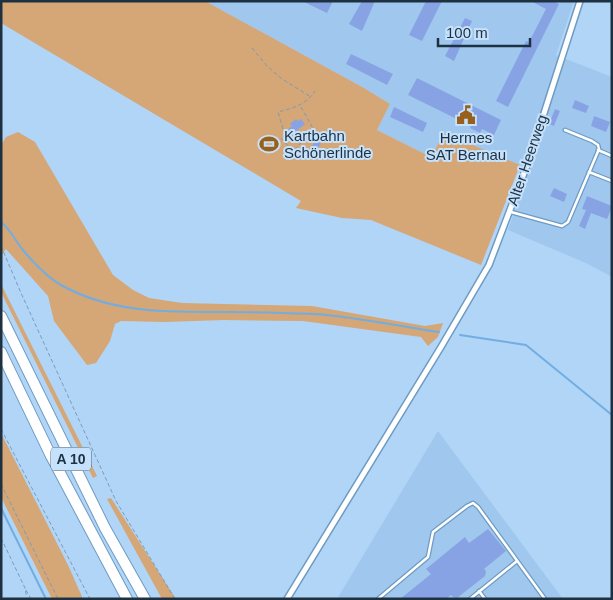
<svg xmlns="http://www.w3.org/2000/svg" width="613" height="600" viewBox="0 0 613 600" font-family="Arial,sans-serif">
	<style>
		.built { fill: #a0c8ee }
		.green { fill: #d5a676 }
		.lines { fill: none; stroke-linecap: round; stroke-linejoin: round }
		.stream { stroke: #72ade2; stroke-width: 2 }
		.building { fill: #88a3e3 }
		.lane-casing { stroke: #6e9bc3; stroke-width: 5 }
		.street-casing { stroke: #6e9bc3; stroke-width: 8 }
		.highway-casing { stroke: #6e9bc3; stroke-width: 12 }
		.path { stroke: #7d9bb7; stroke-width: 1; stroke-dasharray: 4 2.5; stroke-linecap: butt }
		.lane { stroke: #fff; stroke-width: 2.5 }
		.street { stroke: #fff; stroke-width: 5 }
		.highway { stroke: #fff; stroke-width: 10 }
		.labels { text-anchor: middle; dominant-baseline: central; stroke-width: 4; stroke-linejoin: round; paint-order: stroke }
		.shield { fill: #c5e1fb; stroke: #506679; stroke-width: 1 }
		.shield-label { font-size: 14px; font-weight: bold; fill: #1e3141 }
		.poi-label { font-size: 15px; fill: #1e3141; stroke: #c5e1fb; text-anchor: start }
		.street-label { font-size: 15px; fill: #1e3141; stroke: #c5e1fb }
	</style>
	<rect width="100%" height="100%" fill="#b0d5f7"/>
	<!-- built -->
	<g class="built">
		<path d="M205 1H574L556 55 612 77V277L588 264 508 230 529 170 444 133 431 157 377 130 390 104 364 88Z"/>
		<path d="M438 431 563 599H337Z"/>
	</g>
	<!-- green -->
	<g class="green">
		<path d="M1 1H205L364 88 390 104 377 130 431 157 444 133 520 165 481 265 371 220 342 218 296 208 301 201 1 23Z"/>
		<path d="M18 132 35 142 113 275 133 290 149 298 182 303 312 306 425 326 443 323 438 337 428 346 421 337 303 321 224 320 164 322 121 321 115 324 110 341 96 363 87 365 54 321 48 296 6 249 1 256V145L6 137Z"/>
		<path d="M1 284 97 476 93 478 1 292Z"/>
		<path d="M1 433 68 565 83 599H52L1 497Z"/>
		<path d="M111 498 176 599H162L107 499Z"/>
	</g>
	<g class="lines">
		<!-- stream -->
		<g class="stream">
			<path d="M1 222C10 229 15 240 22 249 31 260 48 278 61 285 113 314 169 312 227 312 256 312 286 313 315 314 356 317 398 326 439 332"/>
			<path d="M460 335 526 345 612 415"/>
			<path d="M1 508 46 599"/>
		</g>
	</g>
	<!-- building -->
	<g class="building">
		<path d="M302 1H333L327 13Z"/>
		<path d="M362 1H375L362 31 349 24Z"/>
		<path d="M426 1H442L422 41 409 35Z"/>
		<path d="M531 1H554L559 4 508 107 496 101 526 41 529 42 546 9Z"/>
		<path d="M465 18 472 21 454 61 445 56Z"/>
		<path d="M351 54 393 74 387 85 346 64Z"/>
		<path d="M417 78 501 120 494 135 482 129 480 133 470 128 471 126 408 95Z"/>
		<path d="M575 100 589 106 586 113 572 108Z"/>
		<path d="M394 107 427 123 423 132 390 117Z"/>
		<path d="M555 109 560 111 554 126 549 124Z"/>
		<path d="M594 116 610 122 606 132 591 126Z"/>
		<path d="M296 119 298 121 301 119 305 124 289 137 285 132 292 126 290 124Z"/>
		<path d="M317 140 321 144 312 155 308 151Z"/>
		<path d="M554 188 567 194 564 202 550 196Z"/>
		<path d="M587 196 612 206V207L607 219 591 213 585 229 579 226 586 210 582 209Z"/>
		<path d="M488 529 506 551 484 569 486 571 485 576 457 598 453 597 451 595 446 599H400L431 574 426 569 465 537 469 543Z"/>
	</g>
	<g class="lines">
		<!-- lane casing -->
		<g class="lane-casing">
			<g id="lane">
				<path d="M598 150 612 156"/>
				<path d="M589 172 612 181"/>
				<path d="M511 212 562 226 568 222 599 149 598 145 592 141 565 130"/>
				<path d="M479 591 485 599"/>
				<path d="M378 599 428 557 433 532 467 506 473 503 478 507 545 599"/>
				<path d="M470 599 517 561"/>
			</g>
		</g>
		<!-- street casing -->
		<g class="street-casing">
			<path id="street" d="M287 599 441 347 489 265 529 160 580 1"/>
		</g>
		<!-- highway casing -->
		<g class="highway-casing">
			<g id="highway">
				<path d="M1 316 105 528 145 599"/>
				<path d="M1 352 51 456 127 599"/>
			</g>
		</g>
		<!-- path -->
		<g class="path">
			<path d="M252 48 267 66 282 79 311 97"/>
			<path d="M301 107 314 130 322 137 320 141"/>
			<path d="M283 129 278 112C293 108 306 105 315 91"/>
			<path d="M281 138 293 151 314 130"/>
			<path d="M1 246 21 293 116 501 175 599"/>
			<path d="M1 429 90 599"/>
			<path d="M1 484 58 599"/>
			<path d="M1 538 25 588 27 599"/>
			<path d="M26 590 31 599"/>
		</g>
		<!-- lane -->
		<use href="#lane" class="lane"/>
		<!-- street -->
		<use href="#street" class="street"/>
		<!-- highway -->
		<use href="#highway" class="highway"/>
	</g>
	<!-- icons -->
	<defs>
		<g id="civic-bare" transform="scale(1.5)"><path d="M-.6-6.5H3V-4.5H.6V-3L4-1V1h2V6H-6V1h2V-1L-.6-3ZM-1.2 2.5V6h2.4V2.5Z" fill="#98601b" stroke="#c5e1fb" stroke-width="2.5" paint-order="stroke"/></g>
		<g id="stadium-bare" transform="scale(1.5)"><path d="M0-5a6.5 5 0 1 0 0 10a6.5 5 0 1 0 0-10ZM-3.5-1.8h7v3.6h-7Z" fill="#98601b" stroke="#c5e1fb" stroke-width="2.5" paint-order="stroke"/></g>
	</defs>
	<g fill-rule="evenodd">
		<use href="#civic-bare" x="466" y="115"/>
		<use href="#stadium-bare" x="269" y="144"/>
	</g>
	<g class="labels">
		<!-- shield labels -->
		<rect class="shield" x="51" y="447.5" width="40" height="23" rx="4"/>
		<g class="shield-label">
			<text x="71" y="459">A 10</text>
		</g>
		<!-- poi labels -->
		<g class="poi-label">
			<text x="284" y="135">Kartbahn<tspan x="284" dy="17">Schönerlinde</tspan></text>
			<text x="466" y="137" text-anchor="middle">Hermes<tspan x="466" dy="17">SAT Bernau</tspan></text>
		</g>
		<!-- street labels -->
		<g class="street-label">
			<text transform="translate(527 160) rotate(-71)">Alter Heerweg</text>
		</g>
	</g>
	<!-- border -->
	<rect width="613" height="600" fill="none" stroke="#1e3141" stroke-width="5"/>
	<!-- scale -->
	<path d="M438 38v8h92v-8" fill="none" stroke="#1e3141" stroke-width="2.5"/>
	<text x="446" y="38" font-size="15" fill="#1e3141" stroke="#c5e1fb" stroke-width="4" paint-order="stroke">100 m</text>
</svg>
